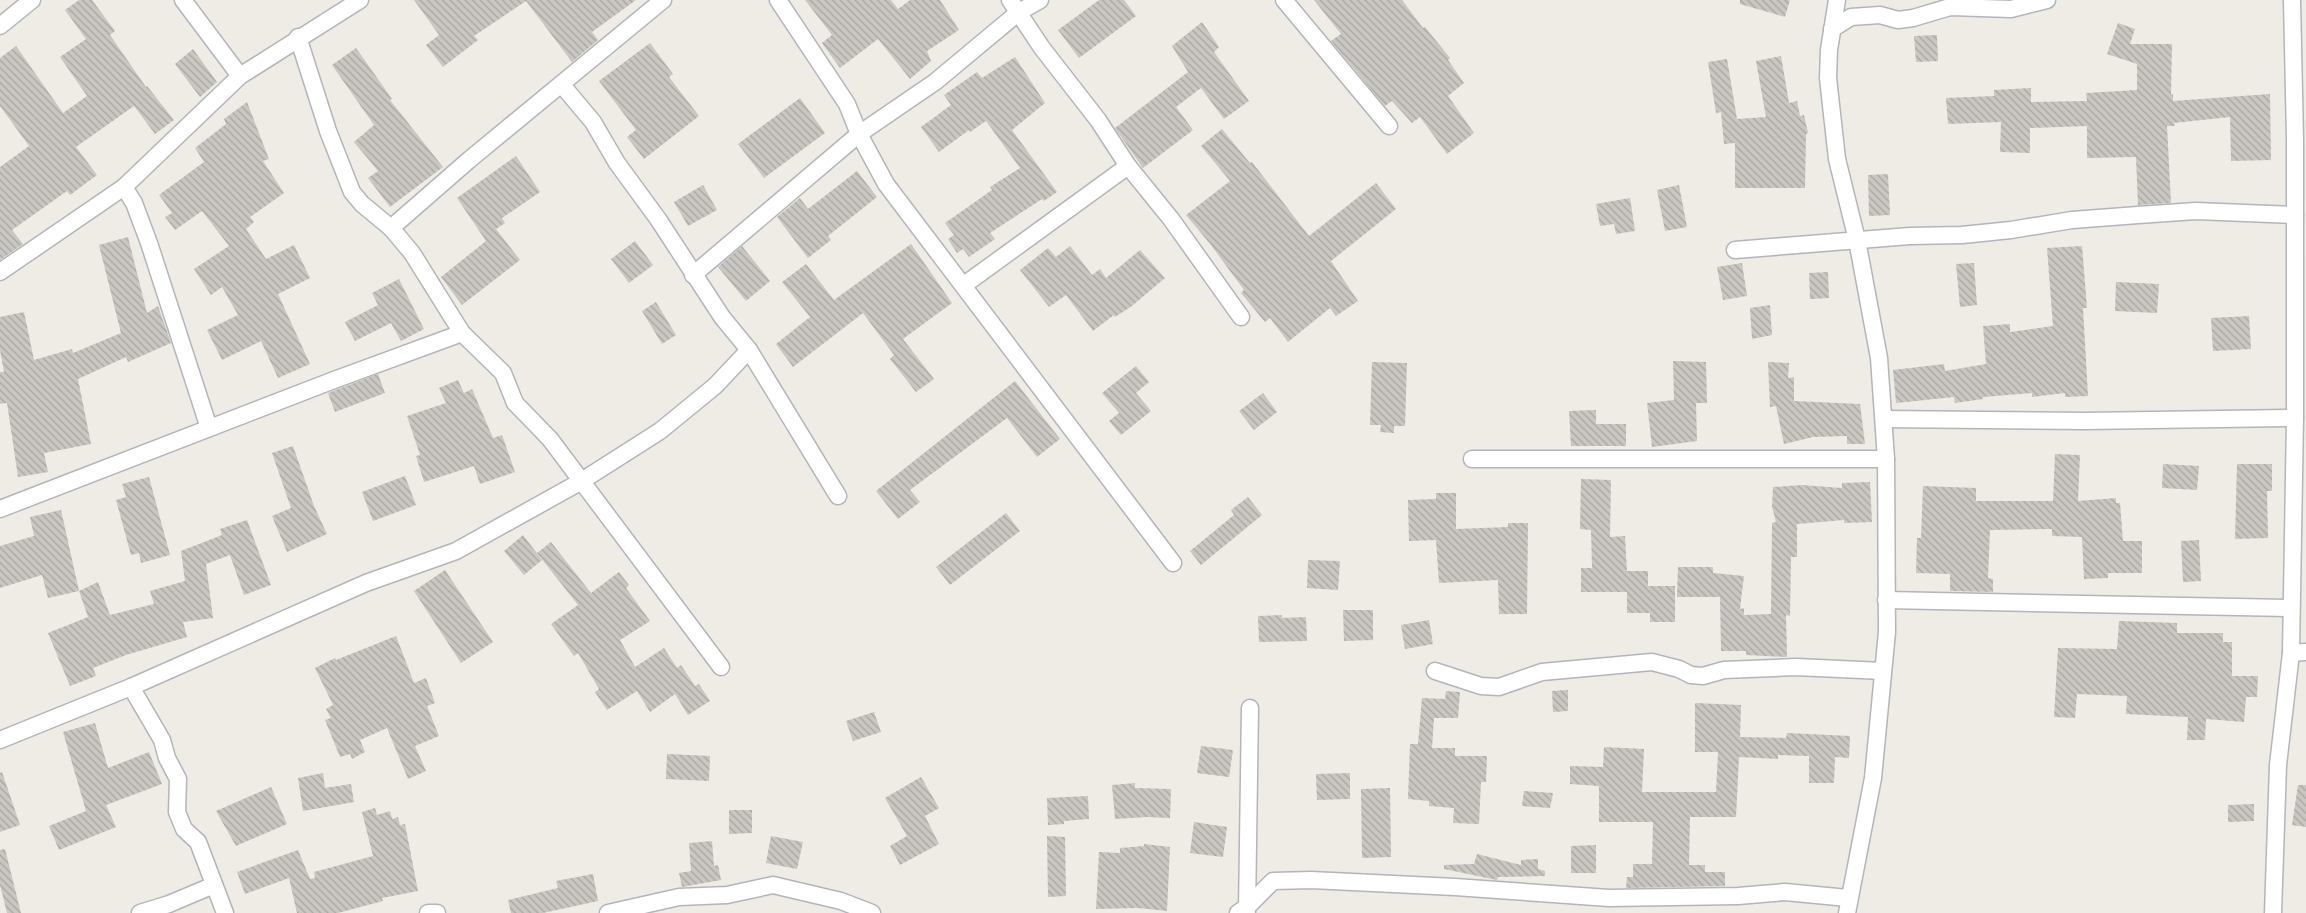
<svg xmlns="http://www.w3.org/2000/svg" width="2306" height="913" viewBox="0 0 2306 913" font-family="'Work Sans',sans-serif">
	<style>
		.building { fill: url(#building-back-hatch) }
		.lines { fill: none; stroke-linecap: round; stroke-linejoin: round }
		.minor-casing { stroke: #b2b6b9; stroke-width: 19 }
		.minor { stroke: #fff; stroke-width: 16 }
	</style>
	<defs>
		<pattern id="building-back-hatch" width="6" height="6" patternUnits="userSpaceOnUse" patternTransform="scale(1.25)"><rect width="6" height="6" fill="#cac7c2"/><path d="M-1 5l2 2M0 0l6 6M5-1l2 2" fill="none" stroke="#a7a5a1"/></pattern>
	</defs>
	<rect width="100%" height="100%" fill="#eeece5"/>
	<!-- building -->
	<g class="building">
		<path d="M79 0H92L115 31 110 35 146 87 147 86 174 120 155 134 134 106 76 147 97 175 70 195 67 191 12 230 23 244 0 260V167L29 146 0 106V58L16 46 63 113 87 96 60 57 86 39 65 10Z"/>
		<path d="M414 0H636L592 32 598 40 572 62 526 1 474 36 478 40 443 67 426 45 439 35Z"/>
		<path d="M805 0H891L898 9 910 0H940L959 30 927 51 931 61 910 79 878 39 840 68 822 43 832 35Z"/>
		<path d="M1099 0H1124L1136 16 1079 58 1058 30Z"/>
		<path d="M1314 0H1402L1423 28 1425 27 1450 58 1448 60 1464 83 1448 96 1474 133 1447 154 1420 117 1412 123 1392 101 1385 106 1331 41 1341 34Z"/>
		<path d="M1740 0H1790L1785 17 1740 4Z"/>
		<path d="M1202 22 1219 47 1214 52 1249 101 1224 119 1201 88 1176 107 1193 130 1143 168 1115 128 1188 72 1172 46Z"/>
		<path d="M2118 23 2135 29 2130 44H2172L2171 95 2173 94V101L2270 94 2271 160 2231 161 2230 117 2174 123 2175 126H2167L2171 203 2138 205 2136 157 2087 158V126L2030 128V153L2000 152 2001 122 1948 124 1946 98 1994 96V90L2031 88V102L2087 101 2086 93 2137 90V64L2107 54Z"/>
		<path d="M1937 35 1938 61 1916 62 1914 36Z"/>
		<path d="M650 43 673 74 669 77 699 116 644 159 627 137 636 130 599 81Z"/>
		<path d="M356 48 392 99 390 100 443 167 390 207 368 178 378 171 354 142 374 125 332 65Z"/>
		<path d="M193 49 217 82 200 97 175 64Z"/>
		<path d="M1781 56 1789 103 1797 101 1800 116 1804 115 1808 133 1806 134 1805 188H1735V143L1724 144 1721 112 1716 113 1708 62 1727 59 1737 119 1766 117 1756 61Z"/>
		<path d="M1015 57 1045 103 1012 130 1057 192 1044 201 1042 199 990 233 995 239 969 257 963 249 957 253 948 239 954 235 945 223 992 190 990 187 1020 168 986 121 970 132 969 130 939 152 921 127 951 105 944 95 977 72 982 78Z"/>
		<path d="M800 98 825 133 764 178 738 144Z"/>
		<path d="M247 102 269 159 263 161 284 193 250 217 254 222 246 229 266 259 294 245 310 278 278 294 310 364 278 378 261 341 222 360 207 330 238 315 222 287 211 295 194 269 229 246 202 211 175 230 165 217 172 213 159 195 204 162 195 148 226 124 224 119Z"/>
		<path d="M1222 129 1250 163 1252 162 1309 236 1376 183 1396 209 1331 261 1358 301 1336 316 1330 308 1288 342 1270 318 1265 322 1241 293 1244 290 1211 245 1186 215 1230 181 1201 146Z"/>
		<path d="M516 156 540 192 502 218 505 223 496 229 520 260 462 305 441 277 486 241 457 198Z"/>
		<path d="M857 171 877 197 828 236 831 240 808 258 777 217 800 198 808 209Z"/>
		<path d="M1888 174 1890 215 1869 216 1868 175Z"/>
		<path d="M703 185 717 210 688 226 674 202Z"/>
		<path d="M1679 185 1687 227 1665 231 1657 190Z"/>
		<path d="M1630 198 1635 231 1616 234 1614 224 1600 226 1596 204Z"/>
		<path d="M128 237 147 313 158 306 171 343 128 362 126 357 78 379 91 444 44 453 48 472 18 477 7 403 0 404V372H4L0 350V317L24 312 34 360 72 349 73 353 121 333 99 245Z"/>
		<path d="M635 241 653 265 629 283 611 259Z"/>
		<path d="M911 244 952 303 903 339 934 379 916 392 890 359 894 355 863 313 793 367 776 344 810 317 782 282 806 264 834 300Z"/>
		<path d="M742 246 770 281 746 301 718 267Z"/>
		<path d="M1070 246 1092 275 1100 269 1106 278 1140 250 1165 278 1132 306 1115 317 1114 315 1093 331 1066 295 1049 307 1020 270 1048 248 1056 257Z"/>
		<path d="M2082 246 2087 308H2083L2088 396 2065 397V393L2032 397V393L1983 397V399L1955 403 1954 397 1896 403 1893 370 1944 364 1945 371 1986 364 1983 326 2010 324V332L2053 326 2047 248Z"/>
		<path d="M1742 263 1747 296 1723 300 1717 267Z"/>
		<path d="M1974 263 1977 305 1960 307 1956 264Z"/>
		<path d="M1828 272 1829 298 1810 299 1809 273Z"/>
		<path d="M399 279 424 329 401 341 391 323 355 341 345 322 378 305 372 293Z"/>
		<path d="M2116 282 2159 284 2157 313 2115 311Z"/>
		<path d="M656 302 676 335 662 344 642 311Z"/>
		<path d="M1770 305 1772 335 1752 339 1750 308Z"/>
		<path d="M2249 316 2251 349 2213 351 2211 318Z"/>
		<path d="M1673 361 1706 362 1707 403H1696L1697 441 1652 447 1647 403 1674 400Z"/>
		<path d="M1372 362 1407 363 1405 426H1394V433L1380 432 1381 425H1370Z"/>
		<path d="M1768 362 1789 363 1788 378 1794 377V401L1860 404 1865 444H1847V436L1813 437 1784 444 1776 406 1770 407Z"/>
		<path d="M1136 366 1149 382 1136 393 1151 411 1121 435 1109 421 1119 413 1102 393Z"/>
		<path d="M378 374 385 393 335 412 328 393Z"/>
		<path d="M458 380 464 393 472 389 493 438 502 435 515 472 480 484 474 466 424 482 416 456 420 455 407 416 446 403 439 388Z"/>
		<path d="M1015 381 1060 439 1037 457 1007 418 910 490 920 502 898 519 876 491Z"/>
		<path d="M1263 393 1277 412 1254 430 1239 411Z"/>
		<path d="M1596 410V424H1626V446H1571L1569 411Z"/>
		<path d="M293 446 314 506 327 534 287 552 272 516 291 508 272 453Z"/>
		<path d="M2055 454 2080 455 2078 501 2116 498V503H2120L2123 541H2142V573H2108V578L2084 579 2082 537 2052 536V529L1990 530 1988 578 1993 579V592L1950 591V574L1916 573 1917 538H1921L1923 486 1976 488V501H2053Z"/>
		<path d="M2163 464 2199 466 2197 490 2162 488Z"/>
		<path d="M2237 464H2272V491H2267L2268 538 2235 539Z"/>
		<path d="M405 476 416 505 373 521 362 492Z"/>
		<path d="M149 477 170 555 141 563 139 553 131 555 116 500 126 497 122 484Z"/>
		<path d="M1581 479 1611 480 1610 537 1625 536 1627 571H1648V586H1675V622H1650V613H1627V592H1581V568H1592L1591 530 1580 529Z"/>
		<path d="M1870 482 1872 522 1844 523V520L1797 524V557H1791L1790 616 1786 615 1787 657 1746 655V651H1721L1720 597H1677L1678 567H1713V573L1744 576 1740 609 1744 608V615L1771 614 1772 523 1776 522 1772 507 1773 487 1802 485 1842 488V483Z"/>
		<path d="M1436 493H1456V529L1508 527V523H1528L1527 614H1499L1498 580 1439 583 1436 540 1409 541 1408 500 1436 499Z"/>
		<path d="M1248 497 1262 515 1201 565 1190 551 1234 515 1231 510Z"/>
		<path d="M61 510 79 591 48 598 42 575 0 588V546L34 536 30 517Z"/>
		<path d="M1006 513 1020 531 950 585 936 567Z"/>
		<path d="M247 520 271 585 244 595 230 555 206 564 213 618 183 622 187 637 126 655 93 668 96 676 70 686 48 633 88 617 79 591 98 582 110 615 154 604 150 591 185 581 181 551 222 535 220 529Z"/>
		<path d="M523 535 542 560 524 575 504 551Z"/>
		<path d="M2199 540 2201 581 2183 582 2181 541Z"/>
		<path d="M551 542 591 593 619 572 629 585 626 588 650 621 620 640 635 667 664 648 677 668 681 665 695 686 699 684 710 701 688 715 675 694 650 712 637 691 607 710 595 692 599 689 578 653 574 656 551 624 578 605 537 553Z"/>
		<path d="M1308 560 1340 561 1338 590 1307 588Z"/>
		<path d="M445 570 493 642 461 663 414 591Z"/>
		<path d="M1343 610H1373V640L1344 641Z"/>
		<path d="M1282 615V618L1306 617 1307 641 1259 642 1258 616Z"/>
		<path d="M1429 620 1433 644 1405 649 1401 625Z"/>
		<path d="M2119 621 2177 623V633H2223V642H2232V676H2258L2257 697H2246L2244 722 2206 719 2205 740H2187L2188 717 2126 714 2127 696 2077 694 2075 718 2054 717 2058 648 2117 649Z"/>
		<path d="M396 636 414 683 426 678 435 703 427 706 439 736 415 746 426 771 408 779 387 728 360 740 365 752 352 759 350 754 340 757 325 720 331 718 326 709 333 705 315 668 335 658 336 660Z"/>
		<path d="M1568 690V711L1553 712 1552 691Z"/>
		<path d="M1446 691 1460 692 1458 718H1434L1432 748H1455V756H1487L1486 782H1481L1479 824 1453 823 1454 808 1429 806V801L1408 799 1410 744H1418L1422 698 1445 699Z"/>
		<path d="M1695 703 1741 705 1740 737 1786 738 1787 733 1850 736 1849 758 1835 757 1834 783H1809V756L1778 755V759L1739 757 1736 817H1690L1689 865H1705V872H1725V886L1626 888 1627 877H1633V864H1652L1653 822H1599V786L1570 784V766L1603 767 1604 747 1644 749 1642 792H1716L1718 752H1695Z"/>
		<path d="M874 712 881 732 853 741 846 721Z"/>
		<path d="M95 723 108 768 149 752 162 784 106 805 116 827 59 850 49 826 86 811 63 732Z"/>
		<path d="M1201 746 1233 750 1229 777 1197 773Z"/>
		<path d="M667 754 710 756 709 781 666 779Z"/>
		<path d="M2 772 20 825 0 832V773Z"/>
		<path d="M323 773 325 788 351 784 354 802 303 811 298 778Z"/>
		<path d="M1350 773V799L1317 800 1316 774Z"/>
		<path d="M921 777 939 808 925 816 939 844 900 865 890 846 907 836 885 798Z"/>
		<path d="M1135 783V788L1171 789 1170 818 1147 817 1115 819 1112 785Z"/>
		<path d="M2298 785H2306V827L2292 825Z"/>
		<path d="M271 787 287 824 236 846 216 811Z"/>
		<path d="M1390 788 1391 857 1362 858 1361 789Z"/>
		<path d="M1524 791 1553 793 1550 808 1522 806Z"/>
		<path d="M1088 796 1089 819 1064 821V824L1048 825 1047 798Z"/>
		<path d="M2254 804V821L2228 822V805Z"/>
		<path d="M375 808 377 815 390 811 392 819 398 817 400 825 405 824 418 891 382 898 383 901 338 913H297L289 878 245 894 237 872 298 850 310 879 315 878 314 872 373 856 362 812Z"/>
		<path d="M729 810H752V833L729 834Z"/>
		<path d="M1194 822 1227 827 1223 857 1190 853Z"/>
		<path d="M771 836 803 842 797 869 766 863Z"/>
		<path d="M1047 836 1065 837 1066 896 1048 897Z"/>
		<path d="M712 841 714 866 718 865 721 880 682 887 679 873 691 871 689 843Z"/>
		<path d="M1144 844 1170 847 1167 911 1138 908 1096 909 1099 852 1120 853V848L1144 846Z"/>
		<path d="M1596 845V873H1571V846Z"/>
		<path d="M5 849 21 913H7L0 885V850Z"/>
		<path d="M1477 854 1521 865V860L1538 859V869L1545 871V876L1498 877 1497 880 1444 869V865L1474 864Z"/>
		<path d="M593 874 598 901 543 913H511L508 900 558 888 556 881Z"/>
	</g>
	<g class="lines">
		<!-- minor casing -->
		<g class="minor-casing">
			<g id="minor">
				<path d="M183 0 240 76"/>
				<path d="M778 0 847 104 859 134 886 184 1173 563"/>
				<path d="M1010 0 1042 48 1098 120 1128 166 1171 219 1241 317"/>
				<path d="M1284 0 1389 126"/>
				<path d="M1837 0 1829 50 1828 78 1837 159 1857 240 1879 358 1886 459 1887 632 1873 778 1847 913"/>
				<path d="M0 26 32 0"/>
				<path d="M1832 29 1851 17 1880 15 1898 20 1913 18 1950 7 2011 9 2047 0"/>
				<path d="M298 37 328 131 352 192 362 204 391 228 412 253 462 333 503 373 515 403 550 439 721 667"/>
				<path d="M562 85 593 122 617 163 658 219 722 317 749 350 838 496"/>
				<path d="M124 187 134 203 149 243 209 428"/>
				<path d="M391 228 469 160 663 0"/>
				<path d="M1735 250 1910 236 1962 235 2011 230 2072 220 2138 215 2196 211 2295 215"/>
				<path d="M0 272 124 187 240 76 360 0"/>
				<path d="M693 275 859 134 935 82 1019 12 1040 0"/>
				<path d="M964 285 1128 166"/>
				<path d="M1884 419 2085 421 2295 418"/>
				<path d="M1472 459H1886"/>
				<path d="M0 509 334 380 462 333"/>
				<path d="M1886 600 2290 608"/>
				<path d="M2291 653 2306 652"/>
				<path d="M1435 671 1481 686 1499 687 1542 672 1652 662 1679 669 1691 675 1703 676 1724 670 1796 667 1883 671"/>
				<path d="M131 687 162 740 167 758 178 779 177 812 184 829 198 842 225 913"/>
				<path d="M0 740 131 687 366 583 456 551 580 482 660 431 715 386 749 350"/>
				<path d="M1247 911 1250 708"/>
				<path d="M140 913 169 904 214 885"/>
				<path d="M428 913H437"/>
				<path d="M608 913 679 897 727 895 773 885 841 901 872 913"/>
				<path d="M1238 913 1247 907 1273 881 1311 880 1455 887 1609 898 1738 896 1785 892 1848 898"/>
				<path d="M2273 913 2278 765 2291 653 2295 418V139L2292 0"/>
			</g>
		</g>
		<!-- minor -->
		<use href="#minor" class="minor"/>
	</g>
</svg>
